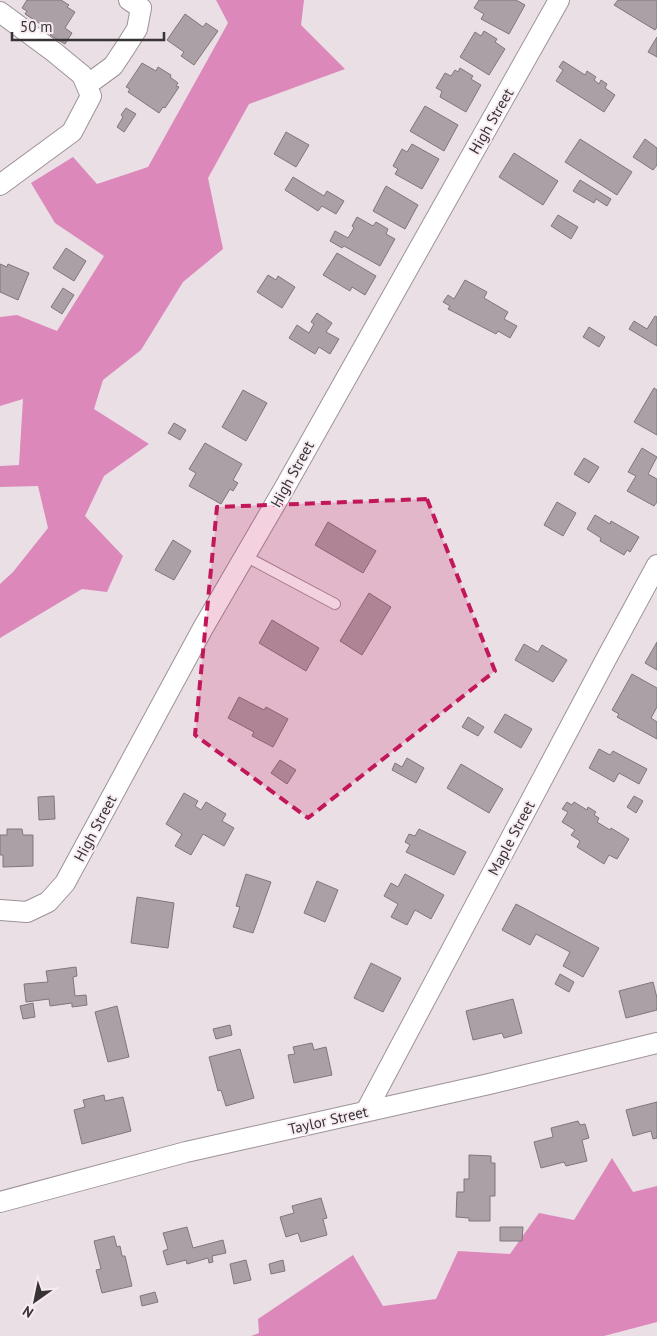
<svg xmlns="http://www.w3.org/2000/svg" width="657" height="1336" font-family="'PT Sans',sans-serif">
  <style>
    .forest { fill: #dc88bb }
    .building { fill: #aaa0a5; stroke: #80767b }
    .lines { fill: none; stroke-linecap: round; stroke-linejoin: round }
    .service-casing { stroke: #9c9297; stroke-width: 12 }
    .minor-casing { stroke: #9c9297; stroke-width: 22 }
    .service { stroke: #fff; stroke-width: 10 }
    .minor { stroke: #fff; stroke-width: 20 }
    .marked { fill: #c2185b; fill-opacity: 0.2; stroke: #c2185b; stroke-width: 4; stroke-dasharray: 10 6; stroke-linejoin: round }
    .labels { text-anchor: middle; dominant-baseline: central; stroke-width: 4; stroke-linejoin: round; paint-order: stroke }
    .street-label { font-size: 15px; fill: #373335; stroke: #f7ecf2 }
  </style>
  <rect width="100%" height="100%" fill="#eadfe5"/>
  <path class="forest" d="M216 0H304L301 25 345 69 249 104 208 178 223 249 183 282 141 350 103 380 94 409 149 444 104 476 85 516 123 556 107 592 82 589 0 638V584L13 572 48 528 38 486 0 487V466L19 465 23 399 0 406V317L17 315 57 331 104 256 55 223 31 183 73 157 97 184 148 167 228 23Z
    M612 1158 633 1192 657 1186V1322L604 1336H251L259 1333 258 1319 353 1255 383 1306 436 1299 458 1251 510 1254 539 1213 574 1220Z"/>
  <path class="building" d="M27 0H61L69 5 67 7 75 12 65 28 72 33 65 44 50 35 53 32 25 14 27 11 22 8Z
    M479 0H516L525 5 509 34 481 19 484 14 474 8Z
    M618 0H657V27L655 30 614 5Z
    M185 14 203 27 206 23 218 31 194 65 181 56 184 52 167 40Z
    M484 31 497 39 495 42 505 49 489 75 460 57 475 32 481 36Z
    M657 37V57L648 52Z
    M563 61 585 75 587 71 596 77 594 80 599 84 601 80 607 84 605 88 615 95 604 112 556 81 563 70 559 67Z
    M142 63 156 71 158 67 171 75 170 77 178 83 176 86 179 87 165 108 163 107 159 113 128 92 130 89 126 87Z
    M460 68 473 76 471 79 481 85 466 112 440 97 442 91 436 88 445 73 451 76 455 70 458 72Z
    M425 106 458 125 444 151 410 131Z
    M126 108 136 114 124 132 117 127 123 117 121 115Z
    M286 132 309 145 296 167 274 154Z
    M580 139 632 172 617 195 565 162Z
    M645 139 657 148V165L653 170 633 157Z
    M412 144 439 159 422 189 395 174 398 169 393 166 402 149 407 152Z
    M514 153 558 181 543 205 499 177Z
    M293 177 324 196 327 191 344 201 336 214 322 206 318 211 285 190Z
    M580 180 611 199 607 206 596 199 594 203 573 191Z
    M386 186 418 205 405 229 373 211Z
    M558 215 578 227 571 239 551 226Z
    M357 217 373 226 376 222 388 229 386 234 395 239 380 266 344 246 342 248 330 241 335 231 348 238 354 228 352 226Z
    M66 248 86 261 74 281 53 268Z
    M337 253 376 276 365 295 352 287 350 291 323 275Z
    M0 264 7 267 8 264 29 273 18 300 0 292Z
    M268 275 276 280 278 276 295 287 282 308 257 292Z
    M465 280 487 292 484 298 508 312 504 319 517 326 510 338 498 331 496 334 448 309 450 306 443 302 448 295 454 299Z
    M63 288 74 295 62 314 51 307Z
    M317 313 332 323 326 332 339 339 330 354 319 347 315 354 289 338 297 325 309 333 314 324 311 322Z
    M655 316 657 317V346L629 329 634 321 647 329Z
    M589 327 605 337 599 347 583 337Z
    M654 388 657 390V435L634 422Z
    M243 390 267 403 246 441 222 427Z
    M174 423 186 430 180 440 168 433Z
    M205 443 242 464 233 480 238 483 233 491 230 489 221 504 189 486 196 473 189 469Z
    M642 448 657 457 648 474 657 479V502L654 506 627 491 636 476 628 472Z
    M584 458 599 467 589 483 574 474Z
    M557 502 576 513 563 536 544 525Z
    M595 515 610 524 611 521 639 537 630 552 627 550 624 555 600 541 601 538 587 529Z
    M328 522 376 551 363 573 315 545Z
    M173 540 191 551 174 580 155 570Z
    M369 593 391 607 362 655 340 641Z
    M272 620 319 648 306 671 259 643Z
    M657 642V670L645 663Z
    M524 644 538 652 542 645 567 660 553 682 515 660Z
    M632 674 657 688V707L651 718 657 722V739L617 717 619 714 612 710Z
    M239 697 264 710 266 707 288 719 273 747 252 736 254 732 228 718Z
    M505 714 532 729 521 748 494 732Z
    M468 717 484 727 478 736 462 727Z
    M599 749 610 755 613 751 647 769 639 784 619 773 614 782 589 768Z
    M407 758 424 768 416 783 392 770 395 763 402 767Z
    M280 760 296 770 287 784 271 773Z
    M461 764 503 789 489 813 447 788Z
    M184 793 198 801 195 806 201 810 206 802 226 814 222 821 234 828 224 846 203 834 191 855 175 846 182 834 166 824Z
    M54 796 55 819 39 820 38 797Z
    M634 796 643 801 636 813 627 807Z
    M567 802 572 805 574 802 587 810 588 807 596 812 594 815 599 818 597 822 610 830 611 828 629 839 617 859 609 855 604 864 577 847 580 841 571 835 575 830 562 822 568 812 562 809Z
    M7 829H22L23 835H33V866L3 867V855H0V835H7Z
    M419 829 466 852 454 875 406 852 410 845 405 842 409 834 415 836Z
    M246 874 271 882 253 933 233 927 240 907 236 906Z
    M405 874 444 895 431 919 415 910 407 925 391 917 398 904 384 896 391 883 398 887Z
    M317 881 338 890 325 922 304 913Z
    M137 897 174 903 168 948 131 943Z
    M516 904 599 948 583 977 563 966 570 952 536 934 530 945 502 930Z
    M371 963 401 978 383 1012 354 998Z
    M76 967 77 976 73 977 75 996 86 995 87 1005 72 1007V1003L50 1006 49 999 26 1002 24 984 48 982 46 971Z
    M560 974 574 982 569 992 555 984Z
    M653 982 657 998V1010L626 1018 619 991Z
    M513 999 522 1033 504 1038 502 1033 473 1040 466 1011Z
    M33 1003 35 1017 23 1019 20 1006Z
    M117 1006 129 1057 108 1062 95 1012Z
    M230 1025 232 1035 216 1039 213 1029Z
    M312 1043 314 1050 326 1047 332 1075 294 1083 288 1055 295 1054 293 1047Z
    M240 1049 254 1098 226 1106 221 1090 218 1091 209 1057Z
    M104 1095 105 1101 123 1097 131 1131 82 1144 74 1110 85 1107 83 1100Z
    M657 1102V1138L653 1139 651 1131 633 1136 626 1110Z
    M578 1121 580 1125 585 1124 589 1138 582 1140 587 1161 566 1166 564 1162 541 1168 534 1142 553 1137 551 1128Z
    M469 1155 491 1156V1163H495V1196H490V1221H469V1218L456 1217 457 1192H464V1179H469Z
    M321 1198 327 1218 323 1219 327 1235 301 1242 298 1233 286 1237 280 1217 294 1213 292 1206Z
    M187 1227 193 1248 223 1240 226 1253 212 1256 213 1262 209 1263 208 1258 187 1264 186 1260 167 1265 163 1251 168 1249 163 1233Z
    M500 1227H523L522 1241H500Z
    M114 1236 117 1247 120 1246 122 1256H125L132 1286 102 1293 96 1270 101 1269 94 1241Z
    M246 1260 251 1280 234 1284 230 1264Z
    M283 1260 285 1271 271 1274 269 1264Z
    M155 1292 158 1302 142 1306 140 1296Z"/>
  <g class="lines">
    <g class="service-casing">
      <path id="service" d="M245 556 335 604"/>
    </g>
    <g class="minor-casing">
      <path id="minor" d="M0 12 54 52 82 75 91 96 72 132 0 185
        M87 85 113 66 125 48 137 29 141 8 129 0
        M0 910 27 912 48 902 65 883 203 628 285 487 559 0
        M366 1111 605 661 657 565
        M0 1202 186 1152 489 1084 657 1043"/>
    </g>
    <use href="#service" class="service"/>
    <use href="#minor" class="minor"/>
  </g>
  <path class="marked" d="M427 499 495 671 308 818 195 735 217 507Z"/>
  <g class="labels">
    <g class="street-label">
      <text transform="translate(491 121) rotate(-60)">High Street</text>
      <text transform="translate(292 474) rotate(-61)">High Street</text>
      <text transform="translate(95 828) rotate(-62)">High Street</text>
      <text transform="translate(511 838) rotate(-62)">Maple Street</text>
      <text transform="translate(328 1120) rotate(-13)">Taylor Street</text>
    </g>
  </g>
  <g transform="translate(35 1301) rotate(213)" stroke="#f7ecf2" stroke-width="4" paint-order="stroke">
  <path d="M0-4L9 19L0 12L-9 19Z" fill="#373335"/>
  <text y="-8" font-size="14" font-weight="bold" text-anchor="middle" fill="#373335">N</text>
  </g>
  <path d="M12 32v8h152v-8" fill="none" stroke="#373335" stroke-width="2.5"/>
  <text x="20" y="32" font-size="15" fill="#373335" stroke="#f7ecf2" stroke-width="4" paint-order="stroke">50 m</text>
</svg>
